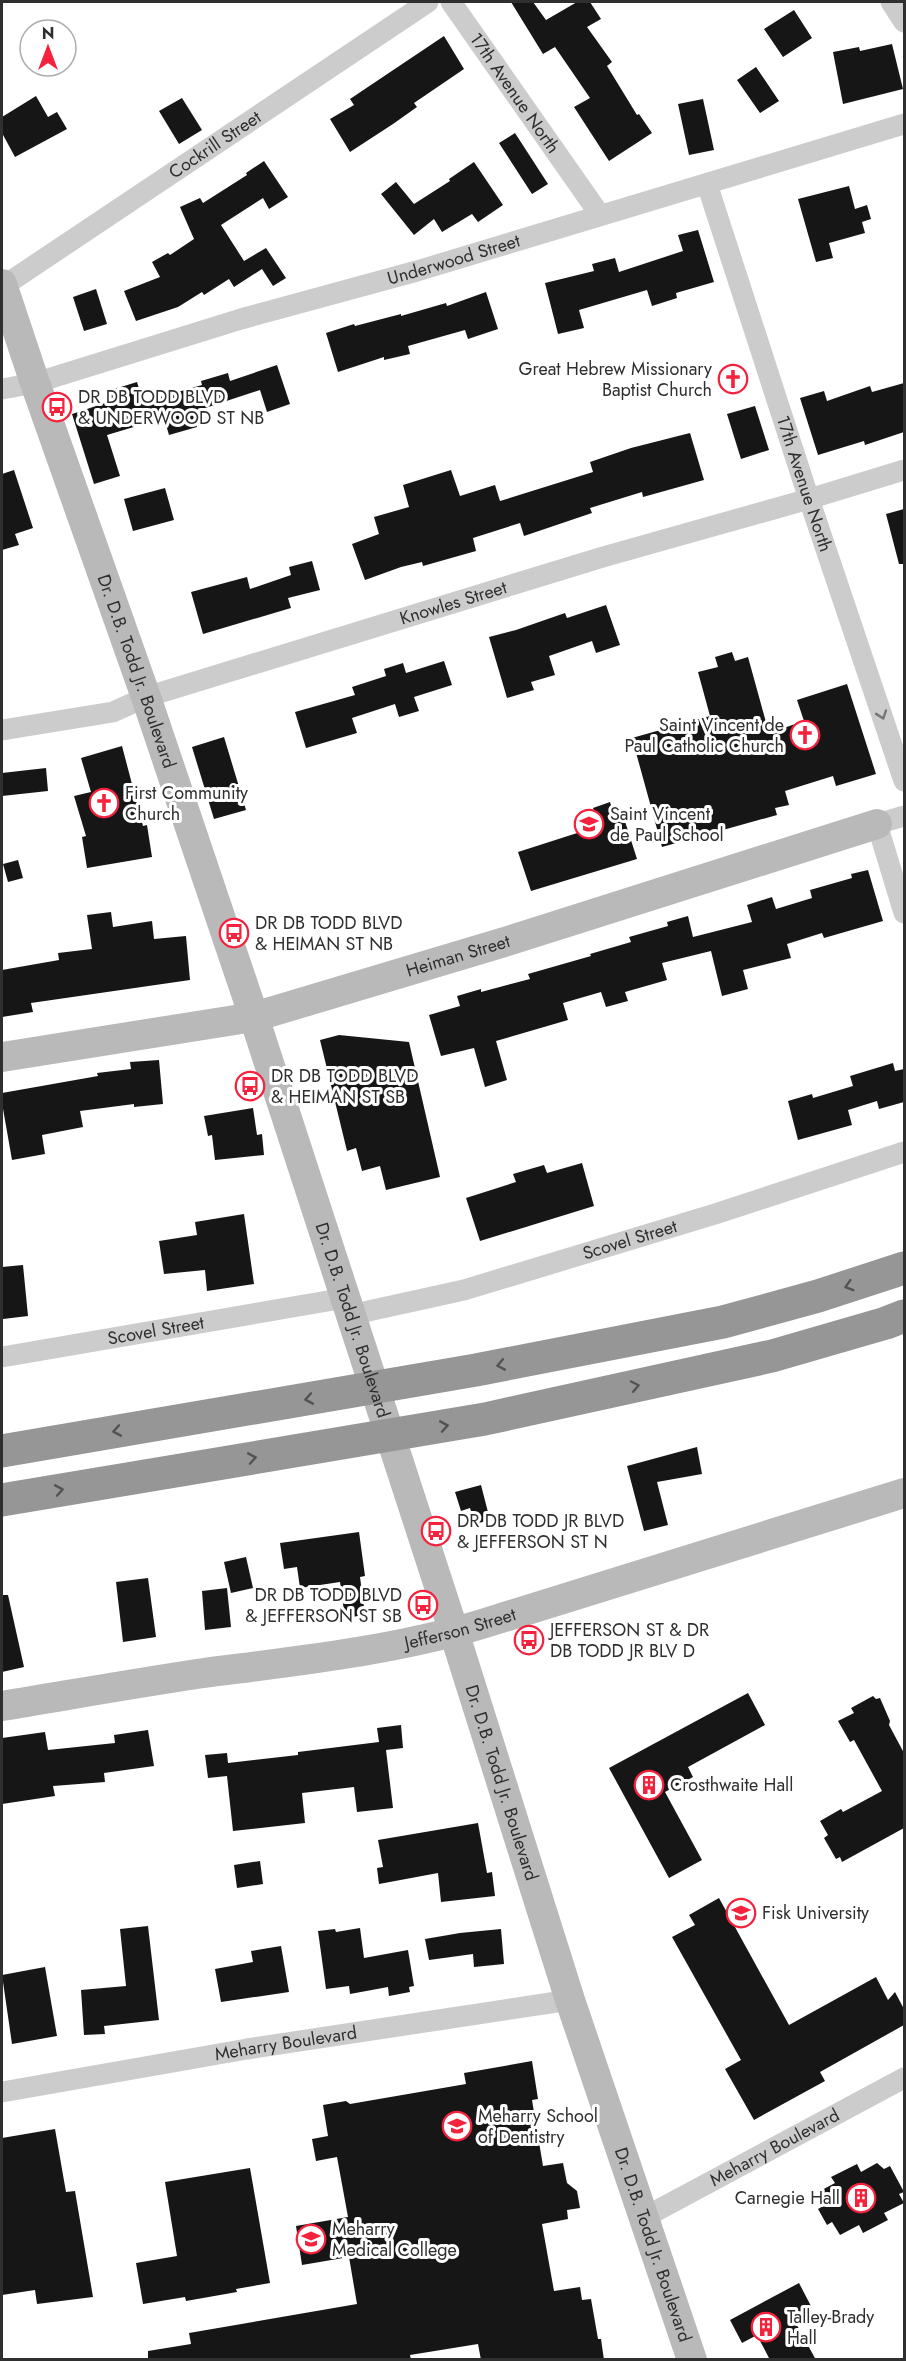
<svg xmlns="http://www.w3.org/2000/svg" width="906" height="2361" font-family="Jost,sans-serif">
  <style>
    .building { fill: #161616 }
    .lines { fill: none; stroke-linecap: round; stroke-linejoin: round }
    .street { stroke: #ccc; stroke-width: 21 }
    .secondary { stroke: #b9b9b9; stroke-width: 30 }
    .highway { stroke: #969696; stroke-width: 33 }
    .oneway { stroke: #767676 }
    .oneway2 { stroke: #535353 }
    .labels { text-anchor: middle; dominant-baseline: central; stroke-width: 6; stroke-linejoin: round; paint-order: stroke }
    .street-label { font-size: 18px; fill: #2f2f2f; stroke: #fff }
    .poi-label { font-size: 18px; fill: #2f2f2f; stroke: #fff; text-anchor: start }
  </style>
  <rect width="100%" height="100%" fill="#fff"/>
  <path class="building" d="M511 2H533L546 20 577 2H590L601 19 587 27 612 62 607 66 637 115 639 114 652 133 609 161 574 107 590 98 555 47 543 54Z
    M794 10 812 38 783 57 764 29Z
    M444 36 464 69 414 103 417 107 393 124 350 152 330 119 354 105 350 99Z
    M892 44 903 89 843 104 833 52 859 47 860 51Z
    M756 67 779 101 760 113 737 80Z
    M36 96 48 117 57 112 67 129 15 157 2 133V117Z
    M182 98 202 130 179 144 159 111Z
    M703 99 714 150 689 155 678 104Z
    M515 133 548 184 532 194 499 143Z
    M264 161 288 197 269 209 263 198 221 225 244 261 266 248 286 278 273 286 262 269 234 287 229 279 204 295 202 292 178 307 136 321 124 291 160 277 152 262 168 253 170 255 194 239 180 207 200 198 203 203 247 175 246 173Z
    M474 162 503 205 478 222 472 214 442 232 434 219 414 235 381 194 396 182 414 204 450 181 449 179Z
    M849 186 855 209 867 205 871 219 862 222 865 233 829 243 833 258 816 262 798 199Z
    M698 230 714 282 676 293 677 298 652 306 647 290 579 310 584 328 558 334 545 283 594 271 592 264 615 258 619 272 683 251 678 235Z
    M96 289 107 324 84 331 73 297Z
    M486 292 498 329 468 339 465 330 408 346 410 354 384 360V357L338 372 326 333 354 324 355 326 401 314V316L446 303 447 306Z
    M277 365 290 404 267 412 260 390 193 412 197 427 169 435 164 418 107 435 120 476 94 484 72 414 111 401 108 391 137 382 143 402 202 385 201 381 228 373 230 381Z
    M904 383V432L865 445 864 441 818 455 800 398 824 391 827 401 870 386 872 392Z
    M755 406 769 450 741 459 727 414Z
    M690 433 704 480 643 497 642 492 590 508 592 513 524 536 520 523 473 538 476 551 423 566 422 562 401 567 365 580 352 544 379 534 374 517 409 507 403 485 451 470 460 496 495 485 500 501 593 472 590 462 631 448Z
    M14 470 33 528 15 534 19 545 2 550V474Z
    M165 488 174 520 133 531 124 499Z
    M904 509V564H899L886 514Z
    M312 561 320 590 288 598 291 608 203 634 191 592 247 577 250 589 291 575 289 567Z
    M606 605 620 645 596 653 592 641 549 656 555 675 531 682 534 690 507 698 489 637 516 630 565 613 567 618Z
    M732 652 735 661 748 657 769 733 804 721 797 700 847 684 876 774 836 786 833 776 785 791 789 805 775 808 777 815 662 847 632 738 710 716 698 672 718 667 715 657Z
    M444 661 452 685 414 697 419 711 399 717 395 704 352 718 357 733 306 748 295 712 355 695 352 687 386 676 384 669 403 663 406 673Z
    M224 737 246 810 214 819 192 747Z
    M122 746 143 826 147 825 152 857 87 868 82 837 86 836 74 796 91 792 81 758Z
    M46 768 48 791 2 796V773Z
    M610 802 614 815 622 812 637 859 531 891 518 852 599 826 593 808Z
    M18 860 23 878 8 882 3 864Z
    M868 870 883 921 824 938 822 933 787 944 791 958 743 970 748 989 722 996 711 951 662 963 667 980 625 992 628 1001 606 1007 601 992 563 1003 568 1020 496 1041 507 1080 485 1087 474 1048 441 1056 429 1015 460 1006 457 996 481 989V992L530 979 528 974 591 956 590 954 631 942 629 937 668 926 667 922 688 916 693 937 752 922 747 905 772 897 776 909 812 898 810 890 852 878 851 874Z
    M111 912 113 927 152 921 154 939 186 936 190 980 31 1003 33 1012 2 1017V970L59 960 58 953 92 949 87 915Z
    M339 1035 409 1042 440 1177 386 1190 380 1166 362 1171 356 1148 347 1151 320 1040Z
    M159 1060 163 1104 134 1107V1104L80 1111 83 1127 42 1135 45 1154 12 1160 2 1103V1093L98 1076 97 1073 131 1069 130 1062Z
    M893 1063 895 1071 904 1069V1102L879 1109 877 1101 848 1110 852 1125 798 1140 788 1101 812 1094 813 1098 853 1086 850 1076Z
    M253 1108 257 1135 262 1134 264 1155 215 1160 212 1135 208 1136 204 1116Z
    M582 1163 594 1206 480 1241 466 1198 516 1182 513 1174 544 1165 547 1173Z
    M244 1214 254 1284 207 1291 205 1270 164 1274 159 1241 197 1235 195 1222Z
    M23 1265 28 1316 3 1319 2 1267Z
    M697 1447 702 1474 657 1482 668 1525 644 1531 627 1466Z
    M481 1485 490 1520 475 1524 470 1508 461 1511 455 1492Z
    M359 1532 365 1576 360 1577 365 1615 345 1618 340 1582 300 1588 297 1567 284 1569 280 1543Z
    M246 1557 253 1588 231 1593 224 1562Z
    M148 1578 156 1637 123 1642 116 1582Z
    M227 1588 231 1627 205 1630 202 1591Z
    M2 1595H8L24 1667 2 1672Z
    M748 1693 765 1725 688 1767 693 1777 665 1792 702 1860 669 1878 609 1768Z
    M873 1696 876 1699 880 1698 890 1721 889 1725 904 1753V1828L842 1862 840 1857 836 1859 824 1838 828 1835 820 1821 841 1809 843 1812 882 1791 854 1740 850 1742 838 1721 854 1713 851 1708Z
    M401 1725 403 1748 386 1750 393 1808 357 1812 354 1787 302 1793 305 1823 233 1831 227 1776 208 1778 205 1755 227 1753 228 1763 298 1755V1752L379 1742 377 1728Z
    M148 1730 154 1766 104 1773 105 1782 53 1786 55 1796 2 1804V1738L45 1732 48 1750 115 1743 114 1735Z
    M478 1823 487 1873 492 1872 495 1896 441 1902 438 1873 379 1884 377 1868 383 1867 378 1840Z
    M260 1861 263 1884 237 1888 234 1865Z
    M719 1898 789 2025 876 1977 888 2000 895 1992 904 2009V2025L820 2072 825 2081 754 2120 725 2069 741 2060 672 1937 695 1925 689 1915Z
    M148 1926 159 2020 104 2026 105 2034 84 2035 81 1990 126 1986 120 1929Z
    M360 1928 364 1958 408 1950 414 1986 409 1987 410 1992 389 1996 388 1987 350 1994 349 1986 326 1989 318 1931 335 1929 336 1932Z
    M501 1929 504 1964 474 1967 473 1954 429 1960 425 1939 460 1933Z
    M281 1946 289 1992 221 2002 215 1969 253 1962 251 1951Z
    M45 1967 57 2036 12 2044 2 1975Z
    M532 2061 538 2099 532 2100 543 2166 563 2163 567 2183 577 2191 580 2208 567 2210 568 2219 542 2224 554 2291 580 2287 582 2300 591 2299 598 2339H601L604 2360H481L478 2344 410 2355 411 2360H148V2351L191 2344 189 2333 357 2304 349 2257 302 2265 296 2226 348 2217 337 2157 316 2161 312 2139 328 2136 323 2105 346 2101 350 2104 466 2084 464 2073Z
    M55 2129 66 2192 75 2191 93 2297 37 2304 35 2290 2 2295V2138Z
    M877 2163 884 2169 890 2166 904 2192 899 2194 904 2203 884 2213 888 2220 863 2233 859 2225 840 2235 832 2222 827 2225 818 2209 825 2205 818 2192 835 2183 831 2177 857 2164 861 2172Z
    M250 2168 270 2283 236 2289 237 2292 186 2301 185 2297 143 2304 136 2263 177 2256 165 2182Z
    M799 2283 812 2308 793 2318 816 2360H770L757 2335 742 2343 730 2320Z"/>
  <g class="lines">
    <g class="street">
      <path id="s1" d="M451 2 600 215"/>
      <path d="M891 2 904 22"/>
      <path id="s2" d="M707 184 809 499 904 781"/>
      <path id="s3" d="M2 287 428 2"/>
      <path id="s4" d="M2 389 35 383 241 319 417 271 904 124"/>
      <path id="s5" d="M2 730 113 712 146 697 603 557 809 499 904 470"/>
      <path d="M904 816 877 824 904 913"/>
      <path id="s6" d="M350 1315 464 1290 715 1214 904 1152"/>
      <path id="s7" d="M2 1357 345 1298"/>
      <path id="s8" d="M2 2092 247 2049 570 2000"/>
      <path id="s9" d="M645 2217 904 2078"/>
    </g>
    <g class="secondary">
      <path id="s10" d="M2 284 35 383 146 697 254 1017 454 1632 570 2000 692 2360"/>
      <path id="s11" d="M2 1057 254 1017 511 940 877 824"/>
      <path id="s12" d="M2 1706C69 1695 136 1683 204 1673 297 1661 392 1651 482 1624L904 1493"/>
    </g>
    <path class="highway" d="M2 1451 476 1370 723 1322 818 1296 904 1268
      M2 1500 485 1419 772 1356 886 1323 904 1316"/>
  </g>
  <defs><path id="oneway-chevron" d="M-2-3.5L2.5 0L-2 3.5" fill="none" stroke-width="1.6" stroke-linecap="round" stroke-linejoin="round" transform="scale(1.5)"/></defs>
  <use class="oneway" href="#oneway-chevron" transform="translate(882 715) rotate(71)"/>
  <g class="oneway2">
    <use href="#oneway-chevron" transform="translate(849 1286) rotate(163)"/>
    <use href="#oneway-chevron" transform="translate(501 1365) rotate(169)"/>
    <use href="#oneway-chevron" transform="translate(635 1386) rotate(-12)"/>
    <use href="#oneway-chevron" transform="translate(309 1399) rotate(170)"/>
    <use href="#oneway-chevron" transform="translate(444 1426) rotate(-10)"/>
    <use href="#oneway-chevron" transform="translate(117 1431) rotate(170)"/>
    <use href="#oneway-chevron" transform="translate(252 1458) rotate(-10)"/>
    <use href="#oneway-chevron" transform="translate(59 1490) rotate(-10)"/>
  </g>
  <defs>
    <g id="church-ring" transform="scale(1.5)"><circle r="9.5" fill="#fff" stroke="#f5223e" stroke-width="1.5"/><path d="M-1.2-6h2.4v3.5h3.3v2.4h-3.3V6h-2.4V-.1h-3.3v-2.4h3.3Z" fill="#f5223e"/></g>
    <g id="bus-ring" transform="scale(1.5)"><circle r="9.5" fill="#fff" stroke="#f5223e" stroke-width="1.5"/><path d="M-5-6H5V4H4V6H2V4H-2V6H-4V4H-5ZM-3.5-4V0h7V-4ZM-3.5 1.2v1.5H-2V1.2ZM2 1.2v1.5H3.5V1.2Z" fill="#f5223e"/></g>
    <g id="school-ring" transform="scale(1.5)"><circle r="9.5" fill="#fff" stroke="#f5223e" stroke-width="1.5"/><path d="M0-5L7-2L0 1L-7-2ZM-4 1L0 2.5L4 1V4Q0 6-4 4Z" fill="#f5223e"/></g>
    <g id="building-ring" transform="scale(1.5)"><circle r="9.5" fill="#fff" stroke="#f5223e" stroke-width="1.5"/><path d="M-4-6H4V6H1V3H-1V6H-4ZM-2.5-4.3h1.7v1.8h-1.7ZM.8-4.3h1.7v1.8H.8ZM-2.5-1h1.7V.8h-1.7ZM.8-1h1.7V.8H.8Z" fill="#f5223e"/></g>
    <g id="university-ring" transform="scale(1.5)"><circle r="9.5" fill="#fff" stroke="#f5223e" stroke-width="1.5"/><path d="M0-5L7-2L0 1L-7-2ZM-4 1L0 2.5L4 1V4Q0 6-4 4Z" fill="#f5223e"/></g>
  </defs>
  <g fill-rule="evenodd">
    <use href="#church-ring" x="733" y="379"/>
    <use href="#bus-ring" x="57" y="407"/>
    <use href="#church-ring" x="805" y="735"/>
    <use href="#church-ring" x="104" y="803"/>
    <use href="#school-ring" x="589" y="824"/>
    <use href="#bus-ring" x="234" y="933"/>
    <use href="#bus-ring" x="250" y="1086"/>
    <use href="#bus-ring" x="436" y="1531"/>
    <use href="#bus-ring" x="423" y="1605"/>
    <use href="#bus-ring" x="529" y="1640"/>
    <use href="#building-ring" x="649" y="1785"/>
    <use href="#university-ring" x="741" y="1913"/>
    <use href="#university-ring" x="457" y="2126"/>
    <use href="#building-ring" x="861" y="2198"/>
    <use href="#university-ring" x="311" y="2239"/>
    <use href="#building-ring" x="766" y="2327"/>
  </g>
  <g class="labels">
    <g class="street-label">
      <text stroke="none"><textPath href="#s1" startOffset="111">17th Avenue North</textPath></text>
      <text stroke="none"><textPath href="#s3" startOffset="256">Cockrill Street</textPath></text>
      <text stroke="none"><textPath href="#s4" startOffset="470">Underwood Street</textPath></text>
      <text stroke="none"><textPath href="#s2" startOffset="315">17th Avenue North</textPath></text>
      <text stroke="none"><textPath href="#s5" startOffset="470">Knowles Street</textPath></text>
      <text stroke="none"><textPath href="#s10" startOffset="410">Dr. D.B. Todd Jr. Boulevard</textPath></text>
      <text stroke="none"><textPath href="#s11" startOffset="468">Heiman Street</textPath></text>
      <text stroke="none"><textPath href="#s6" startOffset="290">Scovel Street</textPath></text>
      <text stroke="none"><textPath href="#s10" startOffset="1094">Dr. D.B. Todd Jr. Boulevard</textPath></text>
      <text stroke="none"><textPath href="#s7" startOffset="156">Scovel Street</textPath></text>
      <text stroke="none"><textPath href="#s12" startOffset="465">Jefferson Street</textPath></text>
      <text stroke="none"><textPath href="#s10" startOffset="1580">Dr. D.B. Todd Jr. Boulevard</textPath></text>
      <text stroke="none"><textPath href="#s8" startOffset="288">Meharry Boulevard</textPath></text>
      <text stroke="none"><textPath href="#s9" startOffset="147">Meharry Boulevard</textPath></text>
      <text stroke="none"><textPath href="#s10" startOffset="2066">Dr. D.B. Todd Jr. Boulevard</textPath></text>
    </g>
    <g class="poi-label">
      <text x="712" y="369" text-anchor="end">Great Hebrew Missionary<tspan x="712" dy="21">Baptist Church</tspan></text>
      <text x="78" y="397">DR DB TODD BLVD<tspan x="78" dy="21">&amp; UNDERWOOD ST NB</tspan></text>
      <text x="784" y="725" text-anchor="end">Saint Vincent de<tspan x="784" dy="21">Paul Catholic Church</tspan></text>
      <text x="125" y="793">First Community<tspan x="125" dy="21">Church</tspan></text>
      <text x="610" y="814">Saint Vincent<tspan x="610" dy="21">de Paul School</tspan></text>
      <text x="255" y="923">DR DB TODD BLVD<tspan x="255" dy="21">&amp; HEIMAN ST NB</tspan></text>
      <text x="271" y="1076">DR DB TODD BLVD<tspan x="271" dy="21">&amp; HEIMAN ST SB</tspan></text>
      <text x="457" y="1521">DR DB TODD JR BLVD<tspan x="457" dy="21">&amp; JEFFERSON ST N</tspan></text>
      <text x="402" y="1595" text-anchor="end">DR DB TODD BLVD<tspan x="402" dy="21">&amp; JEFFERSON ST SB</tspan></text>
      <text x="550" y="1630">JEFFERSON ST &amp; DR<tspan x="550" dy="21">DB TODD JR BLV D</tspan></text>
      <text x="670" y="1785">Crosthwaite Hall</text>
      <text x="762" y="1913">Fisk University</text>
      <text x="478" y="2116">Meharry School<tspan x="478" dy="21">of Dentistry</tspan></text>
      <text x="840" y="2198" text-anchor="end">Carnegie Hall</text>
      <text x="332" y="2229">Meharry<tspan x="332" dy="21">Medical College</tspan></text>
      <text x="787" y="2317">Talley-Brady<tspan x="787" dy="21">Hall</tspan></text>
    </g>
  </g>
  <rect width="906" height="2361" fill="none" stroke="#2f2f2f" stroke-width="6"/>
  <g transform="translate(48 48)"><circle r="28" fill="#ffffff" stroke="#acacac" stroke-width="1.5"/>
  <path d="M0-4.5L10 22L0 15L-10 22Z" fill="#f5223e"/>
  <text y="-9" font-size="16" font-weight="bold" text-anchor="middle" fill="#2f2f2f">N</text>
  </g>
</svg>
